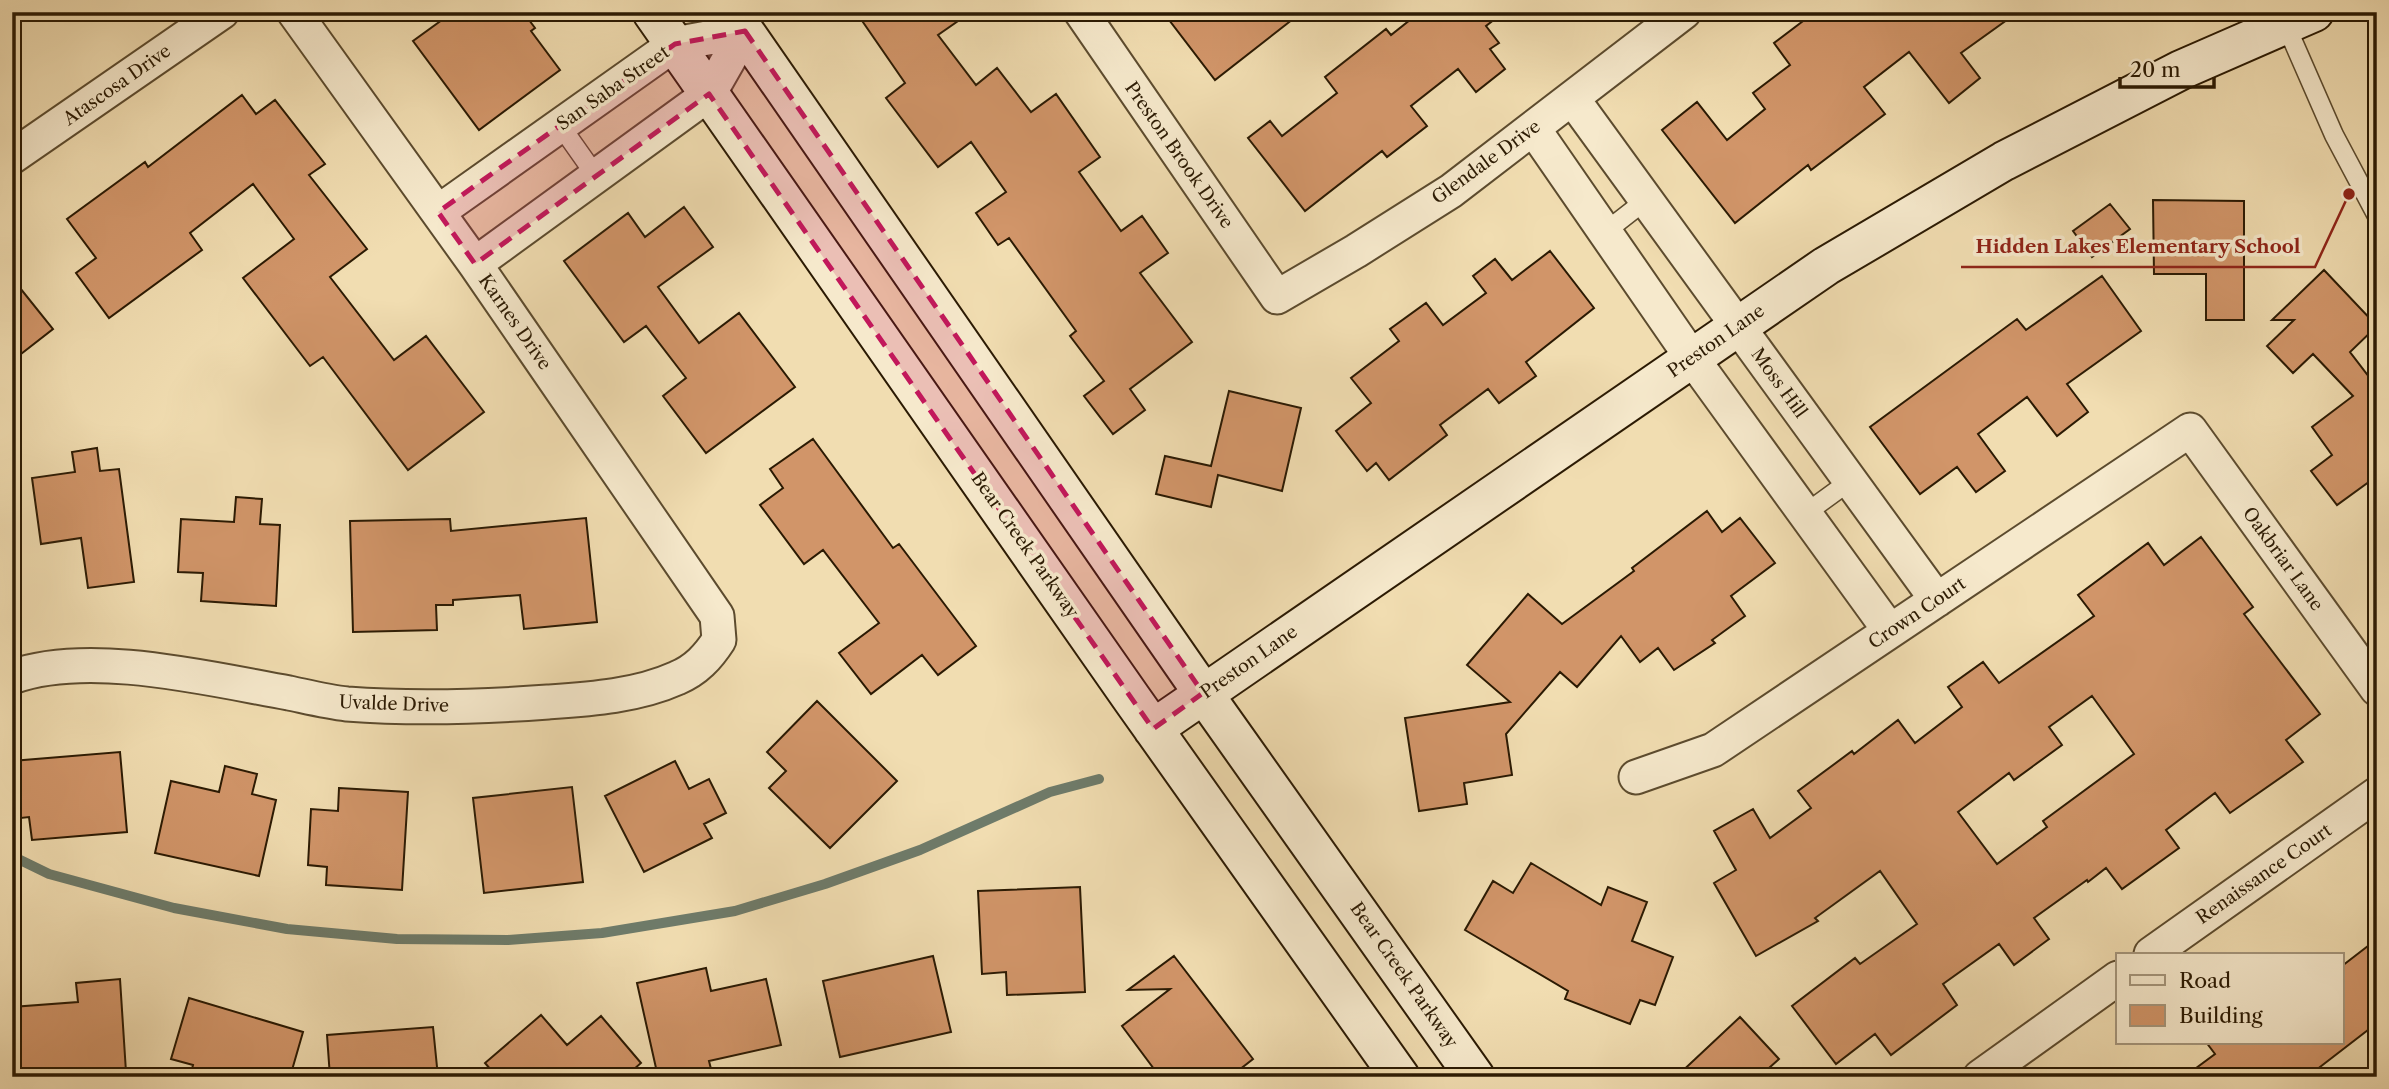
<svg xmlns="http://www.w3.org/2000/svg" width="2389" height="1089" font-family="'Libre Caslon Text',serif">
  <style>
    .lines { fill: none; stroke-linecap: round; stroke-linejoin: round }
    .stream { stroke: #6e7b6a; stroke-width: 10 }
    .building { fill: #d19569; stroke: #2b1a03; stroke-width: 2; fill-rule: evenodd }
    .lane-casing { stroke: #5c4b2e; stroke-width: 21 }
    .street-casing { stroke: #5c4b2e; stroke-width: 37 }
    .secondary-casing { stroke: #2b1a03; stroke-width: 42 }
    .lane { stroke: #f6e9cc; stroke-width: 18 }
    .street { stroke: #f6e9cc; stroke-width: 33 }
    .secondary { stroke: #f6e9cc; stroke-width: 38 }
    .marked { fill: #c2185b; fill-opacity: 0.2; stroke: #c2185b; stroke-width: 5; stroke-dasharray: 14 9; stroke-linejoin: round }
    .labels { text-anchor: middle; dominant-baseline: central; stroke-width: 7; stroke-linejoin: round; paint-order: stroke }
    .street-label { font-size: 18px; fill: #2b1a03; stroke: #f6e9cc }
    .leader { fill: none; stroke: #8f2418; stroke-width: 2.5 }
    .callout-dot { fill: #8f2418; stroke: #f6e9cc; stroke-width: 2.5 }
    .callout-label { font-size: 19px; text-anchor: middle; font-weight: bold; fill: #8f2418; stroke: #f6e9cc; stroke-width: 7; stroke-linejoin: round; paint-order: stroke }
  </style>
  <rect width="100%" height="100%" fill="#f1ddb1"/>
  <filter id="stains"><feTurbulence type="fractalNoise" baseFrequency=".00286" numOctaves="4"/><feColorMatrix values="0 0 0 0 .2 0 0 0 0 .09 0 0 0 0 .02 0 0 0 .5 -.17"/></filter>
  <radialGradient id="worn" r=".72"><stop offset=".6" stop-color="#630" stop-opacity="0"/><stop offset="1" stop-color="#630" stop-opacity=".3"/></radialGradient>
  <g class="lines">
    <path class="stream" d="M12 856 49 874 174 908 287 929 397 939 508 940 602 933 735 911 825 884 920 850 1050 792 1099 779"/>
  </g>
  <path class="building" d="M453 12H523L535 28 531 31 560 70 479 130 413 41Z
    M856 12H971L938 35 976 85 997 68 1031 112 1056 94 1100 157 1079 172 1121 231 1142 216 1168 253 1140 273 1192 342 1130 389 1145 410 1113 434 1084 396 1104 381 1070 336 1076 331 1009 238 998 245 976 213 1006 192 971 142 938 167 886 98 905 83Z
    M1163 12H1302L1215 80Z
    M1420 12H1504L1486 26 1499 43 1490 49 1505 69 1476 92 1458 69 1411 106 1427 126 1387 157 1382 151 1305 211 1248 138 1270 121 1282 136 1337 93 1325 77 1386 29 1391 35Z
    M1815 12H2018L1961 53 1980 78 1949 103 1909 52 1864 87 1885 114 1811 170 1808 165 1735 223 1662 130 1697 102 1727 140 1765 109 1753 93 1790 65 1774 43Z
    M242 95 256 114 275 100 325 164 309 175 367 249 330 277 394 360 426 336 484 412 408 470 323 357 310 366 243 278 294 239 253 184 190 233 202 250 109 318 76 273 96 258 67 219 145 162 148 167Z
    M2153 200 2244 201V320H2206V274H2154Z
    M2110 204 2130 229 2092 257 2073 231Z
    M684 207 713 247 658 287 699 343 739 313 795 387 706 453 663 396 686 378 646 326 624 342 564 261 628 213 645 237Z
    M1550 251 1594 308 1526 362 1536 376 1499 403 1488 389 1440 425 1447 435 1389 480 1376 463 1367 471 1336 431 1371 403 1351 378 1399 341 1390 329 1426 303 1443 325 1486 293 1473 276 1495 259 1512 280Z
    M2324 270 2377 326 2350 352 2373 382 2377 379V476L2337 505 2311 471 2332 455 2312 427 2353 396 2313 354 2293 373 2267 346 2294 320H2272Z
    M2102 276 2141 331 2067 384 2088 412 2057 436 2027 397 1978 434 2005 471 1976 492 1957 467 1920 494 1870 427 2017 319 2026 330Z
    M12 278 53 329 12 361Z
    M1229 391 1301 408 1282 491 1218 475 1211 507 1156 494 1165 456 1211 466Z
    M813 439 893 548 899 544 976 646 938 675 922 655 871 694 839 653 879 623 823 550 804 564 760 505 783 488 770 469Z
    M97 448 100 471 119 469 134 582 88 588 81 538 41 544 32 478 75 472 72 452Z
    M236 497 262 499 260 524 280 525 276 606 201 601 203 573 178 572 181 519 234 522Z
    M1707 511 1722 532 1740 518 1775 563 1731 596 1745 616 1712 640 1715 643 1674 670 1658 648 1640 662 1621 636 1577 687 1560 672 1506 734 1512 775 1464 783 1467 804 1419 811 1405 718 1510 702 1467 665 1528 594 1562 624 1634 571 1632 568Z
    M586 518 597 622 524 629 520 595 453 600V605H436L437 630 353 632 350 521 450 519 451 531Z
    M2201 537 2253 607 2244 614 2320 714 2286 740 2303 762 2230 813 2215 793 2166 830 2179 848 2122 889 2106 868 2088 882 2087 880 2034 918 2049 939 2014 965 1999 944 1943 984 1957 1005 1891 1055 1875 1034 1836 1064 1792 1006 1855 958 1860 964 1917 924 1880 871 1815 918 1818 921 1756 956 1714 883 1736 870 1714 831 1753 809 1770 838 1811 808 1798 791 1852 751 1854 754 1898 720 1915 743 1962 707 1948 687 1983 662 1999 683 2094 616 2078 595 2148 543 2164 565ZM2092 696 2134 754 2043 821 2047 827 1997 864 1958 812 2009 773 2014 780 2062 745 2049 727Z
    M817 701 897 781 830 848 769 788 786 771 767 752Z
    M120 752 127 832 32 840 29 817 12 819V761Z
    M675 761 689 789 709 779 726 813 704 824 712 838 644 872 605 796Z
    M225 766 257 774 252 794 276 800 259 876 155 853 171 781 219 792Z
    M572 787 583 882 484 893 473 798Z
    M339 788 408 792 402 890 326 885 327 867 308 865 311 809 338 811Z
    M1531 863 1601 905 1608 887 1647 902 1632 941 1673 957 1655 1005 1640 1000 1630 1024 1565 999 1568 991 1465 930 1493 881 1513 893Z
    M1080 887 1085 992 1007 995 1006 972 982 974 978 891Z
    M2377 939V1023L2307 1077H2184L2215 1054 2206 1042H2342V966Z
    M933 956 951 1032 840 1057 823 981Z
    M1174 956 1253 1059 1230 1077H1160L1122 1026 1170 989 1128 990Z
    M706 968 711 991 766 979 781 1045 709 1061 713 1077H658L637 983Z
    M120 979 126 1072 105 1073V1077H12V1007L78 1002 76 983Z
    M189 998 303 1032 290 1077H190L193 1065 171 1059Z
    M541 1015 567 1045 601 1016 641 1063 625 1077H497L485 1063Z
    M1740 1017 1779 1059 1759 1077H1676Z
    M433 1027 438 1077H330L327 1035Z"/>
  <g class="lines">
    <g class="lane-casing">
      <path id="lane" d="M2285 23 2334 135 2377 216
        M560 125 596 176
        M1605 232 1646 200
        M1806 513 1850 481"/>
    </g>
    <g class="street-casing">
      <path id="street" d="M1081 12 1277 297 1356 251 1451 191 1684 12
        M1572 98 1937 600
        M1533 128 1692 358 1890 631
        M12 157 222 12
        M438 212 675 44 745 31
        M475 264 709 94 745 31
        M12 677C89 649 210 679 289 693 308 697 328 702 347 704 413 709 481 707 548 702 591 699 637 696 677 678 696 670 708 657 719 640L717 616 475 264 294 12
        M1636 777 1713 750 2190 430 2377 689
        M2151 954 2377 794
        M1980 1077 2118 978"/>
    </g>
    <g class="secondary-casing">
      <path id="secondary" d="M652 12 1132 699 1400 1077
        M731 12 1203 693 1475 1077
        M1153 729 1826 266 2004 161 2181 70 2314 12"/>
    </g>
    <use href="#lane" class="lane"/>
    <use href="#street" class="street"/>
    <use href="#secondary" class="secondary"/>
  </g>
  <path class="marked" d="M745 31 1203 693 1153 729 709 94 475 264 438 212 675 44Z"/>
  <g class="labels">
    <g class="street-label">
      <text transform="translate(117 85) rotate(-35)">Atascosa Drive</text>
      <text transform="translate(613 88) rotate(-35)">San Saba Street</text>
      <text transform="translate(1179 155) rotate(55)">Preston Brook Drive</text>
      <text transform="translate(1486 162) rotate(-36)">Glendale Drive</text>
      <text transform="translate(515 322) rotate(55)">Karnes Drive</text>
      <text transform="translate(1716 341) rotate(-35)">Preston Lane</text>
      <text transform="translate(1779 383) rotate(54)">Moss Hill</text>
      <text transform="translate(1025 545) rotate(55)">Bear Creek Parkway</text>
      <text transform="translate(2283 559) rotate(54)">Oakbriar Lane</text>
      <text transform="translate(1917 613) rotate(-34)">Crown Court</text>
      <text transform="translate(1249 662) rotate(-35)">Preston Lane</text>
      <text transform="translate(394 704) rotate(2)">Uvalde Drive</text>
      <text transform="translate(2264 874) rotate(-35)">Renaissance Court</text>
      <text transform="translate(1404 975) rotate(55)">Bear Creek Parkway</text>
    </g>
  </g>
  <path class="leader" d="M2349 194L2315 267H1961"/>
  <circle class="callout-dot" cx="2349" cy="194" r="7"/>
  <g class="callout-label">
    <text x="2138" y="253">Hidden Lakes Elementary School</text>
  </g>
  <rect width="2389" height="1089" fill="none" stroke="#f1ddb1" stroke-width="42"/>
  <rect x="14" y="14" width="2361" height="1061" fill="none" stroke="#2b1a03" stroke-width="3.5"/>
  <rect x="21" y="21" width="2347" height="1047" fill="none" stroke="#2b1a03" stroke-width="2"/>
  <rect x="2116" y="953" width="228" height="91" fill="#f6e9cc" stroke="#a5967c" stroke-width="2"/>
  <rect x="2130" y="975" width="35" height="10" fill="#f6e9cc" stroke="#a5967c" stroke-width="2"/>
  <text x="2179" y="988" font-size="21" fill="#2b1a03">Road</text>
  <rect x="2130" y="1005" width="35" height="21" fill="#d19569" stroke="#a5967c" stroke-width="2"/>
  <text x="2179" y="1023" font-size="21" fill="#2b1a03">Building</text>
  <path d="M2120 77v10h94v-10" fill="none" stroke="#2b1a03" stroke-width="3.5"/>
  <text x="2130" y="77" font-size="21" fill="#2b1a03" stroke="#f6e9cc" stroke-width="5" paint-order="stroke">20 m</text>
  <rect width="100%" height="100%" filter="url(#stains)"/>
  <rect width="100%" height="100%" fill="url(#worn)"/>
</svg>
